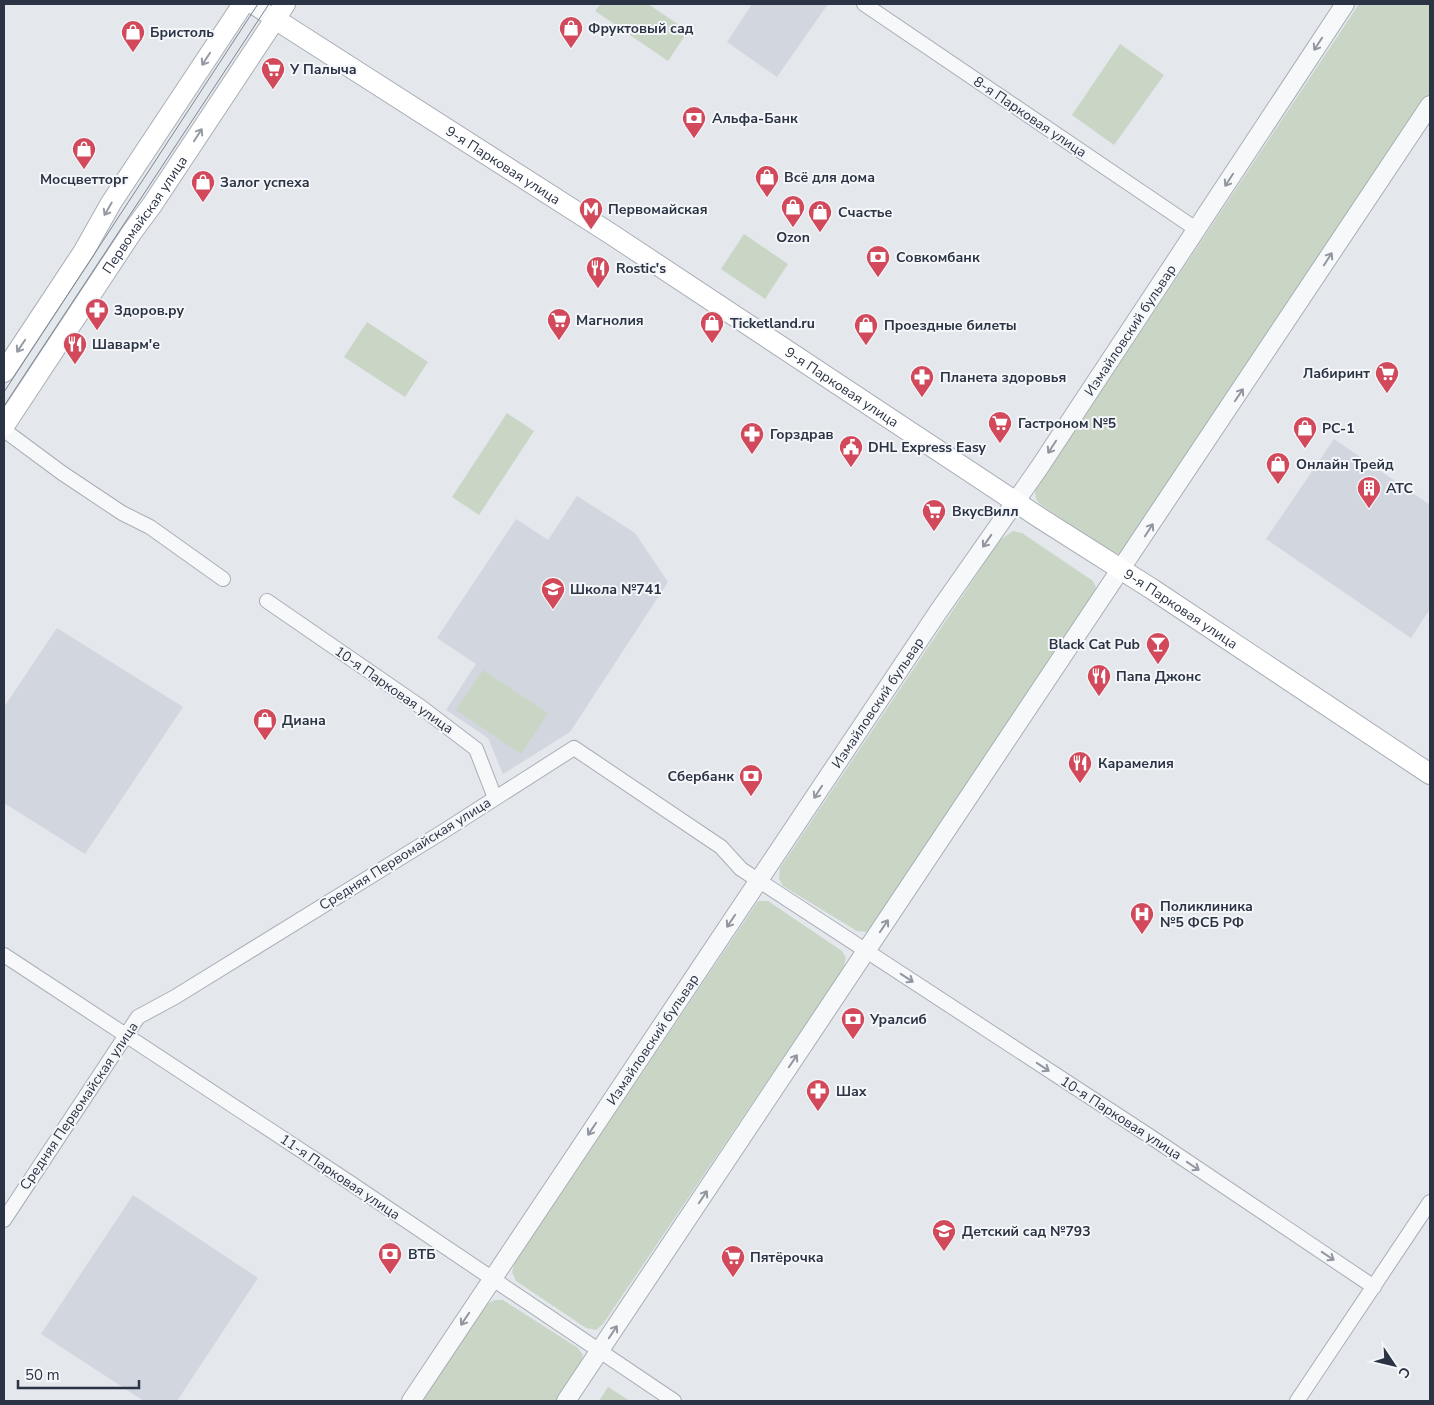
<svg xmlns="http://www.w3.org/2000/svg" width="1434" height="1405" font-family="'Nunito Sans',sans-serif">
  <style>
    .built { fill: #d2d6de }
    .green { fill: #c9d6c5 }
    .lines { fill: none; stroke-linecap: round; stroke-linejoin: round }
    .minor-casing { stroke: #a9aeb7; stroke-width: 16 }
    .tertiary-casing { stroke: #a9aeb7; stroke-width: 20 }
    .secondary-casing { stroke: #a9aeb7; stroke-width: 22 }
    .minor { stroke: #f7f8fa; stroke-width: 14 }
    .tertiary { stroke: #f7f8fa; stroke-width: 18 }
    .secondary { stroke: #fff; stroke-width: 20 }
    .tram { stroke: #7d8696; stroke-width: 1 }
    .oneway { stroke: #9196a0 }
    .oneway2 { stroke: #959aa2 }
    .labels { text-anchor: middle; dominant-baseline: central; stroke-width: 4; stroke-linejoin: round; paint-order: stroke }
    .poi-label { font-size: 14px; font-weight: bold; fill: #2b3445; stroke: #f4f6f9; text-anchor: start }
    .street-label { font-size: 14px; fill: #2b3445; stroke: #f4f6f9 }
  </style>
  <rect width="100%" height="100%" fill="#e4e7ec"/>
  <path class="built" d="M752 4H828L777 77 727 42Z
    M1334 439 1430 505V609L1411 638 1266 539Z
    M577 496 635 533 668 582 570 732 503 774 488 738 446 710 476 664 437 638 516 519 548 540Z
    M57 628 183 707 85 854 4 803V707Z
    M133 1195 258 1278 177 1401H144L41 1334Z"/>
  <path class="green" d="M601 4H648L688 31 668 61 595 11Z
    M1359 4H1430V94L1129 548 1120 554 1111 552 1040 504 1036 499 1035 491Z
    M1120 44 1164 75 1114 145 1072 115Z
    M744 234 788 264 765 299 721 269Z
    M367 322 428 362 405 397 344 357Z
    M507 413 534 431 479 515 452 497Z
    M1013 531 1022 533 1093 581 1096 587 1093 594 874 926 866 932 857 931 783 886 779 879 780 868 1000 540Z
    M483 670 548 713 521 754 456 710Z
    M758 901H768L842 951 846 958 843 969 603 1324 596 1330 586 1328 516 1281 512 1272 515 1262Z
    M495 1300H503L578 1348 583 1355 580 1365 556 1401H422L487 1304Z
    M608 1387 630 1401H599Z"/>
  <g class="lines">
    <g class="minor-casing">
      <path id="minor" d="M864 4 1196 229
        M4 430 62 473 122 513 150 527 223 579
        M267 601 421 707 476 749 495 798
        M4 955 343 1178 674 1401
        M4 1220 138 1017 175 997 444 831 574 748 721 847 741 869 1151 1137 1374 1287
        M1297 1401 1430 1202"/>
    </g>
    <g class="tertiary-casing">
      <g id="tertiary">
        <path d="M252 4 275 19"/>
        <path id="s1" d="M411 1401 938 612 1039 468 1345 4"/>
        <path d="M566 1401C855 970 1144 539 1430 105"/>
      </g>
    </g>
    <g class="secondary-casing">
      <g id="secondary">
        <path id="s2" d="M275 19 611 234 1040 518 1152 589 1430 774"/>
        <path d="M4 372 84 251 111 203 243 4"/>
        <path id="s3" d="M4 426 132 232 152 205 285 4"/>
      </g>
    </g>
    <use href="#minor" class="minor"/>
    <use href="#tertiary" class="tertiary"/>
    <use href="#secondary" class="secondary"/>
    <path class="tram" d="M4 392 258 4
      M4 406 269 4"/>
  </g>
  <defs><path id="oneway-shaft" d="M-6 0H5M1.5-3L5.5 0L1.5 3" fill="none" stroke-width="1.6" stroke-linecap="round" stroke-linejoin="round" transform="scale(1.25)"/></defs>
  <g class="oneway">
    <use href="#oneway-shaft" transform="translate(1318 44) rotate(123)"/>
    <use href="#oneway-shaft" transform="translate(1229 180) rotate(123)"/>
    <use href="#oneway-shaft" transform="translate(1328 259) rotate(-57)"/>
    <use href="#oneway-shaft" transform="translate(1239 395) rotate(-56)"/>
    <use href="#oneway-shaft" transform="translate(1052 447) rotate(123)"/>
    <use href="#oneway-shaft" transform="translate(1149 530) rotate(-57)"/>
    <use href="#oneway-shaft" transform="translate(987 541) rotate(125)"/>
    <use href="#oneway-shaft" transform="translate(818 792) rotate(123)"/>
    <use href="#oneway-shaft" transform="translate(731 921) rotate(124)"/>
    <use href="#oneway-shaft" transform="translate(884 926) rotate(-56)"/>
    <use href="#oneway-shaft" transform="translate(907 978) rotate(33)"/>
    <use href="#oneway-shaft" transform="translate(793 1061) rotate(-56)"/>
    <use href="#oneway-shaft" transform="translate(1043 1067) rotate(33)"/>
    <use href="#oneway-shaft" transform="translate(592 1129) rotate(124)"/>
    <use href="#oneway-shaft" transform="translate(1193 1166) rotate(34)"/>
    <use href="#oneway-shaft" transform="translate(703 1197) rotate(-56)"/>
    <use href="#oneway-shaft" transform="translate(1328 1256) rotate(34)"/>
    <use href="#oneway-shaft" transform="translate(465 1319) rotate(124)"/>
    <use href="#oneway-shaft" transform="translate(613 1332) rotate(-56)"/>
  </g>
  <g class="oneway2">
    <use href="#oneway-shaft" transform="translate(206 59) rotate(123)"/>
    <use href="#oneway-shaft" transform="translate(198 135) rotate(-57)"/>
    <use href="#oneway-shaft" transform="translate(108 209) rotate(120)"/>
    <use href="#oneway-shaft" transform="translate(21 346) rotate(124)"/>
  </g>
  <defs>
    <g id="shop-pin" transform="scale(1.25)"><path d="M0 17L-7.5 6A9.5 9.5 0 1 1 7.5 6Z" fill="#d1495b" stroke="#f4f6f9"/><path d="M-5-2.5h2.3a2.7 3.5 0 0 1 5.4 0H5L5.5 6h-11ZM-1.5-2.5h3a1.5 2.3 0 0 0-3 0Z" fill="#fff"/></g>
    <g id="supermarket-pin" transform="scale(1.25)"><path d="M0 17L-7.5 6A9.5 9.5 0 1 1 7.5 6Z" fill="#d1495b" stroke="#f4f6f9"/><path d="M-6-5.5h2.5l.6 2H6L4.5 2H-2.5L-4.4-4H-6ZM-1.5 3.2a1.3 1.3 0 1 0 .1 0ZM3 3.2a1.3 1.3 0 1 0 .1 0Z" fill="#fff"/></g>
    <g id="bank-pin" transform="scale(1.25)"><path d="M0 17L-7.5 6A9.5 9.5 0 1 1 7.5 6Z" fill="#d1495b" stroke="#f4f6f9"/><path d="M-6-4H6V4H-6ZM0-2.3a2.3 2.3 0 1 0 0 4.6a2.3 2.3 0 1 0 0-4.6Z" fill="#fff"/></g>
    <g id="metro-pin" transform="scale(1.25)"><path d="M0 17L-7.5 6A9.5 9.5 0 1 1 7.5 6Z" fill="#d1495b" stroke="#f4f6f9"/><path d="M-5.5 5V-5H-3L0 0L3-5H5.5V5H3V-.5L0 4L-3-.5V5Z" fill="#fff"/></g>
    <g id="restaurant-pin" transform="scale(1.25)"><path d="M0 17L-7.5 6A9.5 9.5 0 1 1 7.5 6Z" fill="#d1495b" stroke="#f4f6f9"/><path d="M-5-6h1v4h1v-4h1v4h1v-4h1v5L-1.5 .5V6h-2V.5L-5-1ZM5-6V6H3V1.5H1.5Q1.5-4 5-6Z" fill="#fff"/></g>
    <g id="pharmacy-pin" transform="scale(1.25)"><path d="M0 17L-7.5 6A9.5 9.5 0 1 1 7.5 6Z" fill="#d1495b" stroke="#f4f6f9"/><path d="M-2-6h4v4h4v4h-4v4h-4v-4h-4v-4h4Z" fill="#fff"/></g>
    <g id="civic-pin" transform="scale(1.25)"><path d="M0 17L-7.5 6A9.5 9.5 0 1 1 7.5 6Z" fill="#d1495b" stroke="#f4f6f9"/><path d="M-.6-6.5H3V-4.5H.6V-3L4-1V1h2V6H-6V1h2V-1L-.6-3ZM-1.2 2.5V6h2.4V2.5Z" fill="#fff"/></g>
    <g id="building-pin" transform="scale(1.25)"><path d="M0 17L-7.5 6A9.5 9.5 0 1 1 7.5 6Z" fill="#d1495b" stroke="#f4f6f9"/><path d="M-4-6H4V6H1V3H-1V6H-4ZM-2.5-4.3h1.7v1.8h-1.7ZM.8-4.3h1.7v1.8H.8ZM-2.5-1h1.7V.8h-1.7ZM.8-1h1.7V.8H.8Z" fill="#fff"/></g>
    <g id="school-pin" transform="scale(1.25)"><path d="M0 17L-7.5 6A9.5 9.5 0 1 1 7.5 6Z" fill="#d1495b" stroke="#f4f6f9"/><path d="M0-5L7-2L0 1L-7-2ZM-4 1L0 2.5L4 1V4Q0 6-4 4Z" fill="#fff"/></g>
    <g id="bar-pin" transform="scale(1.25)"><path d="M0 17L-7.5 6A9.5 9.5 0 1 1 7.5 6Z" fill="#d1495b" stroke="#f4f6f9"/><path d="M-6-5H6L.8 .8V4.5H3.5V6h-7V4.5H-.8V.8Z" fill="#fff"/></g>
    <g id="hospital-pin" transform="scale(1.25)"><path d="M0 17L-7.5 6A9.5 9.5 0 1 1 7.5 6Z" fill="#d1495b" stroke="#f4f6f9"/><path d="M-5-5h3v3.5h4V-5h3V5h-3V1.5h-4V5h-3Z" fill="#fff"/></g>
  </defs>
  <g fill-rule="evenodd">
    <use href="#shop-pin" x="571" y="28"/>
    <use href="#shop-pin" x="133" y="32"/>
    <use href="#supermarket-pin" x="273" y="69"/>
    <use href="#bank-pin" x="694" y="118"/>
    <use href="#shop-pin" x="84" y="149"/>
    <use href="#shop-pin" x="767" y="177"/>
    <use href="#shop-pin" x="203" y="182"/>
    <use href="#shop-pin" x="793" y="207"/>
    <use href="#metro-pin" x="591" y="209"/>
    <use href="#shop-pin" x="820" y="212"/>
    <use href="#bank-pin" x="878" y="257"/>
    <use href="#restaurant-pin" x="598" y="268"/>
    <use href="#pharmacy-pin" x="97" y="310"/>
    <use href="#supermarket-pin" x="559" y="320"/>
    <use href="#shop-pin" x="712" y="323"/>
    <use href="#shop-pin" x="866" y="325"/>
    <use href="#restaurant-pin" x="75" y="344"/>
    <use href="#supermarket-pin" x="1387" y="373"/>
    <use href="#pharmacy-pin" x="922" y="377"/>
    <use href="#supermarket-pin" x="1000" y="423"/>
    <use href="#shop-pin" x="1305" y="428"/>
    <use href="#pharmacy-pin" x="752" y="434"/>
    <use href="#civic-pin" x="851" y="447"/>
    <use href="#shop-pin" x="1278" y="464"/>
    <use href="#building-pin" x="1369" y="488"/>
    <use href="#supermarket-pin" x="934" y="511"/>
    <use href="#school-pin" x="553" y="589"/>
    <use href="#bar-pin" x="1158" y="644"/>
    <use href="#restaurant-pin" x="1099" y="676"/>
    <use href="#shop-pin" x="265" y="720"/>
    <use href="#restaurant-pin" x="1080" y="763"/>
    <use href="#bank-pin" x="751" y="776"/>
    <use href="#hospital-pin" x="1142" y="914"/>
    <use href="#bank-pin" x="853" y="1019"/>
    <use href="#pharmacy-pin" x="818" y="1091"/>
    <use href="#school-pin" x="944" y="1231"/>
    <use href="#bank-pin" x="390" y="1254"/>
    <use href="#supermarket-pin" x="733" y="1257"/>
  </g>
  <g class="labels">
    <g class="poi-label">
      <text x="588" y="28">Фруктовый сад</text>
      <text x="150" y="32">Бристоль</text>
      <text x="290" y="69">У Палыча</text>
      <text x="712" y="118">Альфа-Банк</text>
      <text x="784" y="177">Всё для дома</text>
      <text x="84" y="179" text-anchor="middle">Мосцветторг</text>
      <text x="220" y="182">Залог успеха</text>
      <text x="608" y="209">Первомайская</text>
      <text x="838" y="212">Счастье</text>
      <text x="793" y="237" text-anchor="middle">Ozon</text>
      <text x="896" y="257">Совкомбанк</text>
      <text x="616" y="268">Rostic's</text>
      <text x="114" y="310">Здоров.ру</text>
      <text x="576" y="320">Магнолия</text>
      <text x="730" y="323">Ticketland.ru</text>
      <text x="884" y="325">Проездные билеты</text>
      <text x="92" y="344">Шаварм'е</text>
      <text x="1370" y="373" text-anchor="end">Лабиринт</text>
      <text x="940" y="377">Планета здоровья</text>
      <text x="1018" y="423">Гастроном №5</text>
      <text x="1322" y="428">PC-1</text>
      <text x="770" y="434">Горздрав</text>
      <text x="868" y="447">DHL Express Easy</text>
      <text x="1296" y="464">Онлайн Трейд</text>
      <text x="1386" y="488">АТС</text>
      <text x="952" y="511">ВкусВилл</text>
      <text x="570" y="589">Школа №741</text>
      <text x="1140" y="644" text-anchor="end">Black Cat Pub</text>
      <text x="1116" y="676">Папа Джонс</text>
      <text x="282" y="720">Диана</text>
      <text x="1098" y="763">Карамелия</text>
      <text x="734" y="776" text-anchor="end">Сбербанк</text>
      <text x="1160" y="906">Поликлиника<tspan x="1160" dy="16">№5 ФСБ РФ</tspan></text>
      <text x="870" y="1019">Уралсиб</text>
      <text x="836" y="1091">Шах</text>
      <text x="962" y="1231">Детский сад №793</text>
      <text x="408" y="1254">ВТБ</text>
      <text x="750" y="1257">Пятёрочка</text>
    </g>
    <g class="street-label">
      <text transform="translate(1030 117) rotate(34)">8-я Парковая улица</text>
      <text stroke="none"><textPath href="#s2" startOffset="271">9-я Парковая улица</textPath></text>
      <text stroke="none"><textPath href="#s3" startOffset="254">Первомайская улица</textPath></text>
      <text stroke="none"><textPath href="#s1" startOffset="1290">Измайловский бульвар</textPath></text>
      <text stroke="none"><textPath href="#s2" startOffset="676">9-я Парковая улица</textPath></text>
      <text stroke="none"><textPath href="#s2" startOffset="1081">9-я Парковая улица</textPath></text>
      <text transform="translate(394 690) rotate(35)">10-я Парковая улица</text>
      <text stroke="none"><textPath href="#s1" startOffset="840">Измайловский бульвар</textPath></text>
      <text transform="translate(405 854) rotate(-32)">Средняя Первомайская улица</text>
      <text stroke="none"><textPath href="#s1" startOffset="435">Измайловский бульвар</textPath></text>
      <text transform="translate(79 1106) rotate(-56)">Средняя Первомайская улица</text>
      <text transform="translate(1121 1118) rotate(33)">10-я Парковая улица</text>
      <text transform="translate(340 1177) rotate(34)">11-я Парковая улица</text>
    </g>
  </g>
  <rect width="1434" height="1405" fill="none" stroke="#2b3445" stroke-width="10"/>
  <g transform="translate(1394 1365) rotate(125)" stroke="#f4f6f9" stroke-width="4" paint-order="stroke">
  <path d="M0-4L9 19L0 12L-9 19Z" fill="#2b3445"/>
  <text y="-8" font-size="14" font-weight="bold" text-anchor="middle" fill="#2b3445">С</text>
  </g>
  <path d="M18 1380v8h121v-8" fill="none" stroke="#2b3445" stroke-width="2.5"/>
  <text x="25" y="1380" font-size="15" fill="#2b3445" stroke="#f4f6f9" stroke-width="4" paint-order="stroke">50 m</text>
</svg>
